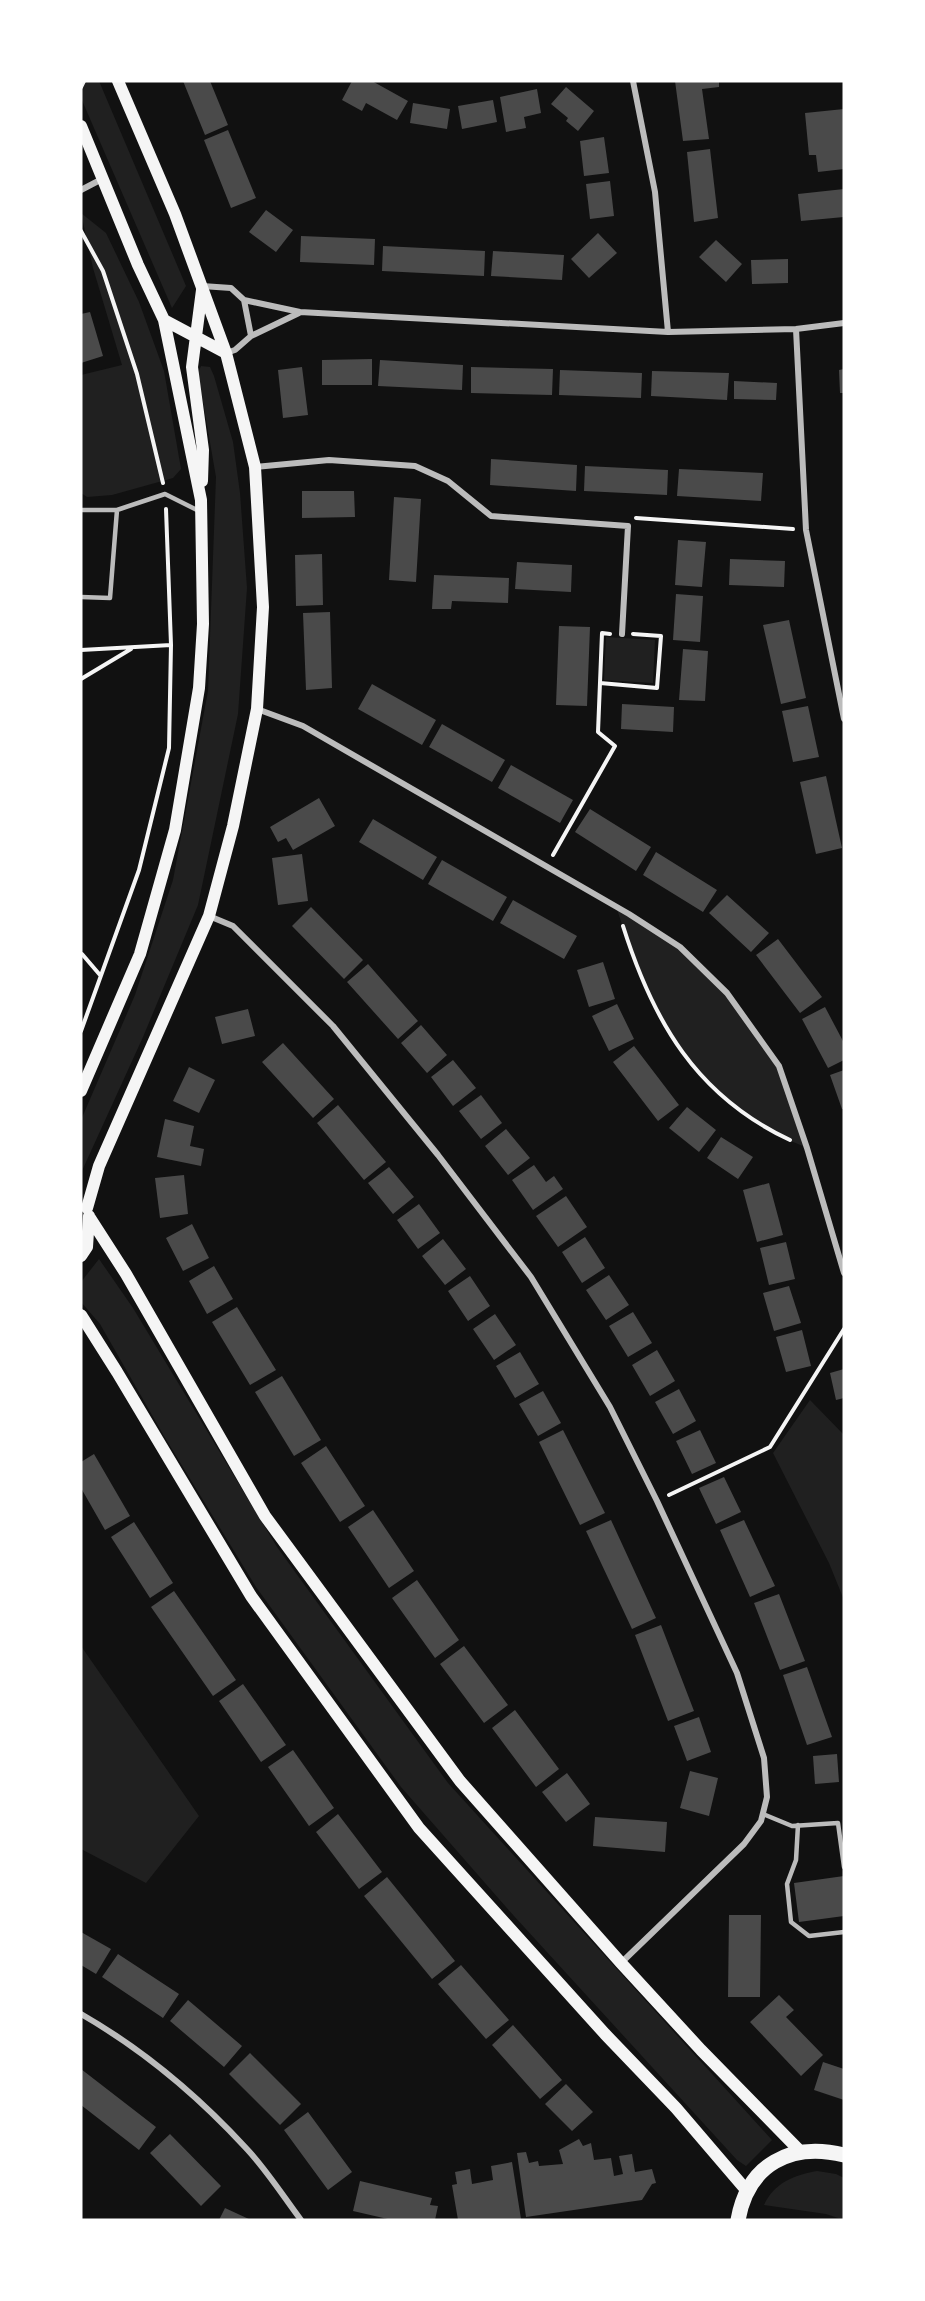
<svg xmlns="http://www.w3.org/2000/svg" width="925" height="2301" font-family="'Space Grotesk',sans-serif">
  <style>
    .green { fill: #202020 }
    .building { fill: #4a4a4a }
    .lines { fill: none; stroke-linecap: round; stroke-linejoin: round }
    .path { stroke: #f5f5f5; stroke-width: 4 }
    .service { stroke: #bcbcbc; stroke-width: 4.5 }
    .minor { stroke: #bcbcbc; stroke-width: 6 }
    .secondary { stroke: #f5f5f5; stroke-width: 12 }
    .primary { stroke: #f5f5f5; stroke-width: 15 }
  </style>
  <rect width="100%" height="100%" fill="#111"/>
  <path class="green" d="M81 81H99L186 286 172 308 81 98Z
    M81 213 106 233 139 302 164 371 181 469 173 478 112 495 87 497 81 493V375L122 365 93 268Z
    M201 366 210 367 214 376 233 442 240 493 247 588 238 714 198 905 143 1037 81 1173V1120L135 995 173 880 208 691 216 477 198 373Z
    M606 637 655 640 653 683 604 680Z
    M616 906 680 947 727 993 779 1066 807 1148C792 1141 775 1135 761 1126 728 1103 695 1074 673 1041 645 1000 631 952 616 906Z
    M99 1259 133 1308 277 1547 448 1783 772 2140 746 2166 737 2160 514 1916 401 1787 256 1587 164 1436 100 1324 81 1302V1282Z
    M810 1400 844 1435V1600L829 1563 773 1453Z
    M81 1646 199 1816 146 1883 81 1849Z
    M817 2171 836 2174 844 2178V2220L826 2214 764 2205C774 2183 794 2175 817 2171Z"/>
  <path class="building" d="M183 81H210L228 125 205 135Z
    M352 81H372L408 101 397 120 366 103 362 111 342 100Z
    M675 81H719V87L702 89 709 139 683 141Z
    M566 87 594 111 578 131 566 121 568 118 551 104Z
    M537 89 541 113 524 117 526 128 506 132 500 97Z
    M493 100 497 122 462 129 458 106Z
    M413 103 450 109 447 129 410 123Z
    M844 109V169L818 172 816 155H809L805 113Z
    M228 130 256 198 231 208 204 140Z
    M604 137 609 173 584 176 580 141Z
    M710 149 718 218 694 222 687 152Z
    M610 181 614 216 590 219 586 184Z
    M844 189V217L801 221 798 194Z
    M266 210 293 230 276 252 249 232Z
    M598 233 617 253 589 278 571 259Z
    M301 236 375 239 374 265 300 262Z
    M716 240 742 264 726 282 699 257Z
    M383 246 485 251 484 276 382 271Z
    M493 251 564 255 562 280 491 276Z
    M788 259V283L752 284 751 260Z
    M90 312 103 356 81 363V314Z
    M372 359V385H322V360Z
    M380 360 463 365 462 390 378 386Z
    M302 367 308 415 283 418 278 370Z
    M471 367 553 369 552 395 471 393Z
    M844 369V393H840L839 370Z
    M560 370 642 373 641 398 559 395Z
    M652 371 729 373 727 400 651 396Z
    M734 381 777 383 776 400 734 399Z
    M491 459 577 465 576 491 490 485Z
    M585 466 668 470 667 495 584 491Z
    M679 469 763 473 761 501 677 496Z
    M302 491H354L355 517 302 518Z
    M394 497 421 499 416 582 389 580Z
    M678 540 706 542 702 587 675 585Z
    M322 554 323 605 296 606 295 555Z
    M730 559 785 561 784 587 729 585Z
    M517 562 572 565 571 592 515 589Z
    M434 575 509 578 508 603 452 601 451 609H432Z
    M676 594 703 596 700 642 673 640Z
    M330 612 332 688 306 690 303 613Z
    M789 620 806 698 781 704 763 625Z
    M559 626 590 627 587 706 556 705Z
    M683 649 708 651 705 701 679 700Z
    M372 684 436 720 422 745 358 709Z
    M622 704 674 707 673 732 621 729Z
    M808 706 819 757 793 762 782 711Z
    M442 724 505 760 492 782 429 747Z
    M511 765 573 800 560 823 498 788Z
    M826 776 842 848 816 854 800 782Z
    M319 798 335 826 293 850 286 838 278 842 270 827Z
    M590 809 651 847 636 871 575 832Z
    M373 819 437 857 423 880 359 842Z
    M656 852 717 890 703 912 643 875Z
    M302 854 308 901 278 905 272 858Z
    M442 860 507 897 493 921 428 884Z
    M727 895 769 933 751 952 709 913Z
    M513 900 577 936 564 959 500 923Z
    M311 907 363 960 344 979 292 926Z
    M778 939 822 997 800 1013 756 955Z
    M603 962 615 999 589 1007 577 970Z
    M368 964 418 1021 398 1039 347 982Z
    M617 1004 634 1039 609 1051 592 1016Z
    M825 1007 844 1043V1060L828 1068 802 1019Z
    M248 1009 255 1036 222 1044 215 1017Z
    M421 1025 447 1055 427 1073 401 1043Z
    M283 1043 334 1099 313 1118 262 1062Z
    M634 1046 679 1105 658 1121 613 1062Z
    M453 1060 476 1088 453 1106 431 1077Z
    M189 1067 215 1080 199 1113 173 1101Z
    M844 1070V1109H842L830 1075Z
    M481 1095 502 1123 481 1139 459 1111Z
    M338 1105 386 1162 364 1180 317 1123Z
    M687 1107 716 1130 699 1152 669 1128Z
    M165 1119 194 1126 190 1146 204 1149 201 1166 157 1157Z
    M506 1129 530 1158 508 1175 485 1146Z
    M721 1137 753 1157 738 1179 707 1158Z
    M534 1165 546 1182 554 1176 563 1189 533 1210 512 1180Z
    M389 1167 414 1197 393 1214 368 1183Z
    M184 1175 188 1214 160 1218 155 1178Z
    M769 1183 783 1235 757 1242 743 1190Z
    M566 1196 587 1227 558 1247 536 1216Z
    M419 1204 440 1233 418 1249 397 1220Z
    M192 1224 209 1258 183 1271 166 1238Z
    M585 1237 605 1268 582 1283 562 1252Z
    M443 1239 466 1269 445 1285 422 1256Z
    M786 1242 795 1279 769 1285 760 1248Z
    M214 1266 233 1299 207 1314 189 1281Z
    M609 1275 629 1305 606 1320 586 1290Z
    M470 1276 490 1306 468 1321 448 1291Z
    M789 1286 801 1323 774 1331 763 1293Z
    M237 1307 276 1370 250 1385 212 1322Z
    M633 1312 652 1343 628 1357 609 1326Z
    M495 1314 516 1345 494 1360 473 1329Z
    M802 1330 811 1366 786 1372 776 1337Z
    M657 1350 675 1381 650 1396 632 1365Z
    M520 1352 539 1384 515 1398 496 1366Z
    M844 1369V1398L836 1400 830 1373Z
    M282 1376 321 1440 294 1456 255 1392Z
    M679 1389 696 1421 673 1434 655 1402Z
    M543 1391 561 1423 538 1436 519 1404Z
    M563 1430 605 1513 580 1525 539 1442Z
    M700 1430 716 1463 692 1474 676 1441Z
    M326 1446 365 1506 340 1522 301 1463Z
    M94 1454 130 1516 105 1530 81 1488V1462Z
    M724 1477 741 1512 716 1524 699 1488Z
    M373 1510 414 1571 389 1588 348 1527Z
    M611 1520 656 1618 632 1629 586 1531Z
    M744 1520 775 1586 750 1597 720 1530Z
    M134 1522 173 1583 150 1598 111 1537Z
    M417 1580 459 1640 435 1658 392 1598Z
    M174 1591 236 1680 213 1696 151 1607Z
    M779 1594 805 1661 780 1670 754 1603Z
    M661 1625 694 1711 668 1721 635 1635Z
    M464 1646 508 1705 484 1723 440 1664Z
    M807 1667 832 1737 807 1745 783 1675Z
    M243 1684 286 1745 261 1762 219 1701Z
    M515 1710 559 1769 536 1787 492 1728Z
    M699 1717 711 1752 687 1761 674 1726Z
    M293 1750 334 1808 309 1826 268 1767Z
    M837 1754 839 1782 815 1784 813 1756Z
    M690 1771 718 1778 709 1816 680 1808Z
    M567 1773 590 1804 566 1822 542 1792Z
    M338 1814 382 1872 359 1889 316 1832Z
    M595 1817 667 1822 665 1852 593 1846Z
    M844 1876V1916L799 1922 794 1883Z
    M387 1877 455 1961 432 1979 364 1896Z
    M729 1915H761L760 1997H728Z
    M81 1932 111 1949 96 1974 81 1965Z
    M118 1954 179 1994 163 2018 102 1977Z
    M461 1965 509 2020 486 2039 438 1984Z
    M779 1995 794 2010 786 2017 823 2055 801 2076 750 2022Z
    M188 2000 242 2046 224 2067 170 2021Z
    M513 2025 562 2080 540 2099 492 2045Z
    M250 2053 301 2104 280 2125 229 2074Z
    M823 2062 844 2069V2100L814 2090Z
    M81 2069 156 2127 139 2150 81 2105Z
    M566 2084 593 2112 572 2131 545 2104Z
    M308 2112 352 2172 328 2190 284 2130Z
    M170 2134 221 2186 201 2206 150 2153Z
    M579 2139 583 2146 591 2143 594 2160 611 2158 614 2176 623 2174 619 2156 632 2154 635 2172 652 2169 656 2183 652 2184 642 2200 526 2217 517 2153 526 2152 529 2163 538 2161 539 2166 563 2164 559 2150Z
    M512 2162 521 2219 458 2220 452 2185 457 2184 455 2172 470 2169 472 2184 493 2180 491 2166Z
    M360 2181 432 2198 430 2205 438 2206 435 2220H392L353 2211Z
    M225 2208 251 2220H219Z"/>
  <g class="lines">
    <path class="path" d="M81 87 84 81
      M81 231 103 271 137 374 163 483
      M636 518 793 529
      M81 650 171 645
      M81 679 131 649
      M600 683 657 688 661 636 633 634
      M553 855 615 746 598 732 602 633 610 634
      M623 926C653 1021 696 1096 790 1140
      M82 954 100 975
      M81 1031 139 870 169 748 171 645 166 509
      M669 1495 770 1447 844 1329"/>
    <path class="service" d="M81 510H117L165 494 199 511
      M81 597 110 598 117 510
      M763 1814 792 1826 838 1823 844 1867
      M798 1825 796 1860 787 1884 791 1922 809 1936 844 1932"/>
    <path class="minor" d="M633 81 655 192 668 332
      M81 190 102 179
      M202 286 231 288 244 300 300 312 668 332 796 329 844 323
      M244 300 251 336
      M796 329 806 530 844 719
      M226 353 235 350 251 336 299 313
      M255 467 329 460 415 466 448 481 491 516 628 526 622 634
      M257 709 303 726 629 914 680 947 727 993 779 1066 807 1148 844 1273
      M209 916 233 926 333 1026 438 1155 531 1277 610 1407 657 1501 737 1673 764 1758 767 1797 761 1821 744 1844 621 1963
      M81 2014C142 2049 197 2095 245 2147 266 2169 283 2196 301 2220"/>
    <path class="secondary" d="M81 126 138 265 164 320 201 500 203 624 199 688 175 830 140 954 81 1091
      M164 320 226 353
      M202 481 203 450 192 367 202 290
      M87 1208 99 1166 209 916 233 826 257 709 263 607 255 467 226 353 175 214 118 81
      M90 1218 126 1274 265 1516 460 1781 621 1963 701 2050 800 2151
      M81 1256 87 1247 89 1216
      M81 1315 117 1372 251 1596 419 1828 605 2034 676 2108 747 2191"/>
    <path class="primary" d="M738 2220C748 2164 791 2142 844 2155"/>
  </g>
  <rect width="925" height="2301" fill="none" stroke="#ffffff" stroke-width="165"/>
</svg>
